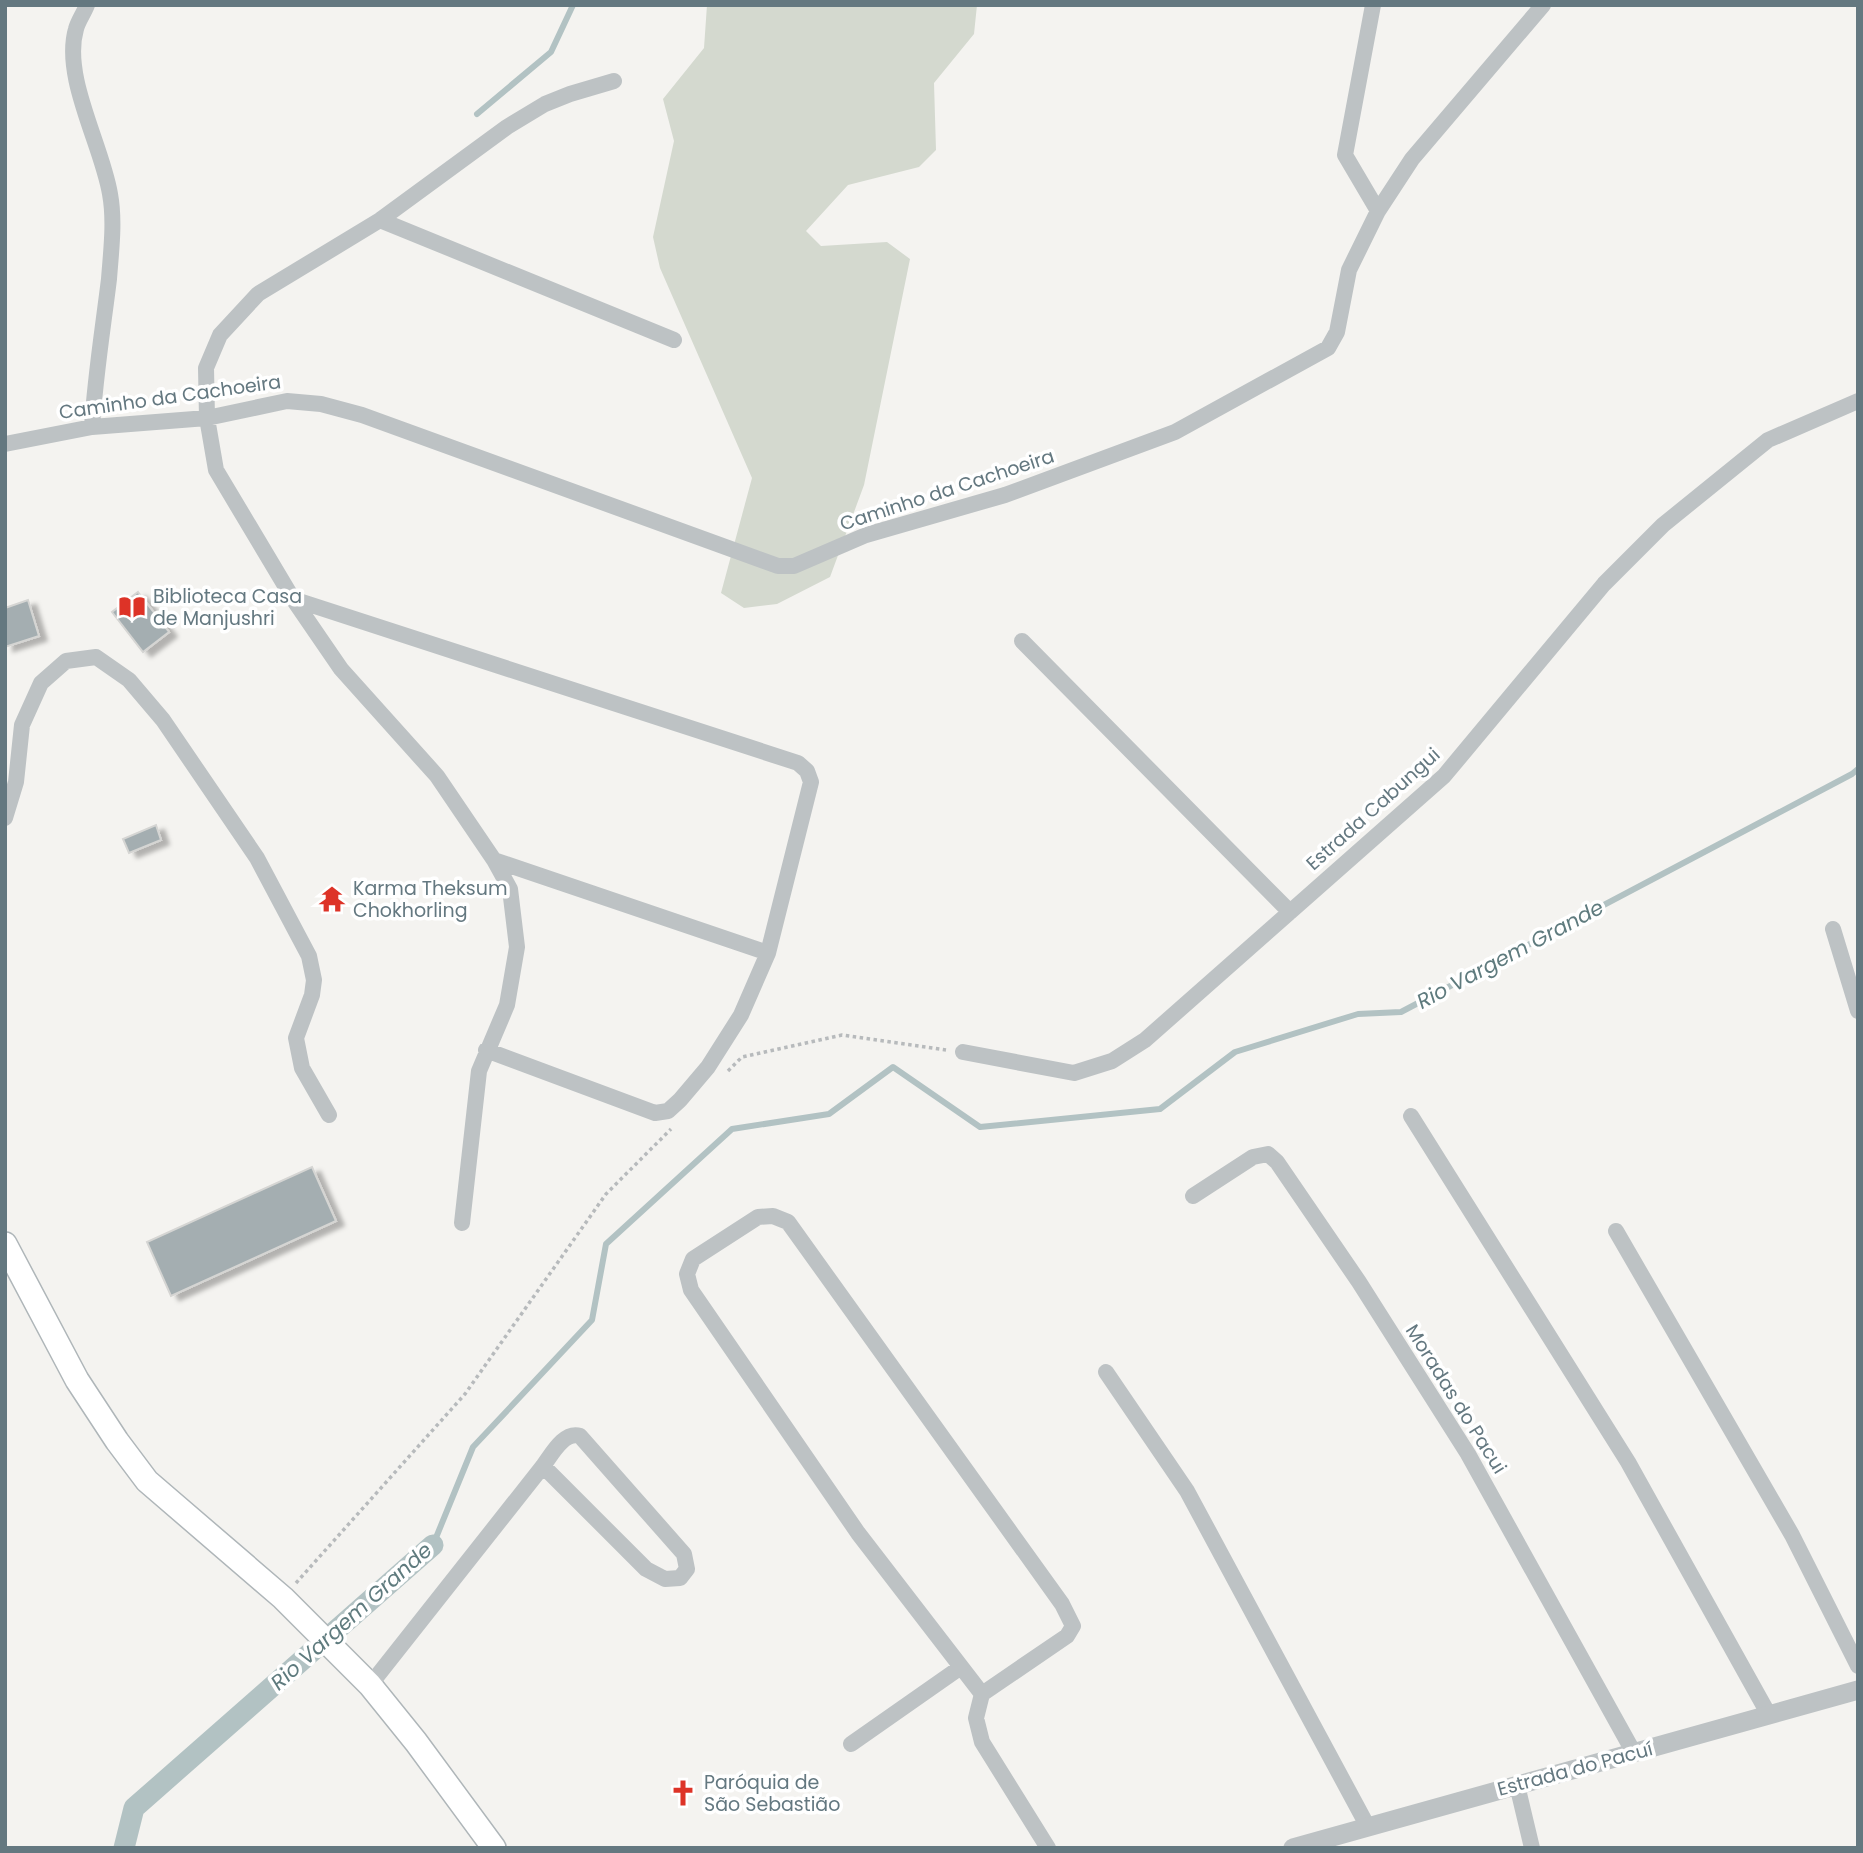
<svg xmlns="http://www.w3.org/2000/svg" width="1863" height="1853" font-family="Poppins,sans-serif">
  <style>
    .green { fill: #d4d9cf }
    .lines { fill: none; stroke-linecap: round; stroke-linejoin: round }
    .stream { stroke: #b2c2c3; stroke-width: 6 }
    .canal { stroke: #b2c2c3; stroke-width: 21 }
    .building { fill: #a4aeb1; stroke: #d5d5d3; stroke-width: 2; filter: url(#shadow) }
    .secondary-casing { stroke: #afb6b9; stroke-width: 26 }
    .path { stroke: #b7babc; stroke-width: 3.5; stroke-dasharray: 3.5 3.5; stroke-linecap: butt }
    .minor { stroke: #bdc2c4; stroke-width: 16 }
    .tertiary { stroke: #bdc2c4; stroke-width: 19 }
    .secondary { stroke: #fff; stroke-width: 23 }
    .labels { text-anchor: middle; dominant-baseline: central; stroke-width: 7; stroke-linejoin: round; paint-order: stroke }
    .street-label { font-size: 19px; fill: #647880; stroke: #fff }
    .poi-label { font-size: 19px; fill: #647880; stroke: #fff; text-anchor: start }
    .water-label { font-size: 21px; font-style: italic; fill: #5f7b7e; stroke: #fff }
  </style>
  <defs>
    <filter id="shadow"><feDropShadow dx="8" dy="4.5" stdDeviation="2" flood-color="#0004"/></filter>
  </defs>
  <rect width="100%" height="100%" fill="#f4f3f0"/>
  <path class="green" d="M707 5H977L974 34 934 83 936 150 919 167 848 185 806 231 821 246 887 242 910 259 864 485 830 577 777 604 744 608 721 593 752 478 660 268 653 237 674 141 663 99 704 48Z"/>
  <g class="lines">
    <path class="stream" d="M477 114 551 52 573 5
      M433 1545 473 1447 592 1320 606 1244 732 1129 829 1114 893 1067 980 1127 1160 1109 1235 1052 1358 1014 1401 1012 1852 774 1858 769"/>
    <path class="canal" d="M124 1848 134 1808 433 1545"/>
  </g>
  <path class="building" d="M138 592 169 632 143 652 112 612Z
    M28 600 39 636 5 647V608Z
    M156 825 161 840 129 853 123 839Z
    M312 1167 336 1221 171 1296 147 1242Z"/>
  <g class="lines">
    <g class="secondary-casing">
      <path id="secondary" d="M5 1244 77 1380 117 1441 147 1481 283 1598 370 1685 416 1742 494 1848"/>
    </g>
    <path class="path" d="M728 1071 742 1057 842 1035 946 1050
      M296 1583 465 1394 606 1194 671 1129"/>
    <path class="minor" d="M87 5C84 13 78 21 76 29 62 77 102 145 110 194 115 221 111 252 109 279 103 328 95 377 92 427
      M1373 5 1345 155 1378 211
      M380 220 674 340
      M5 444 92 427 207 418 287 401 321 404 362 415 778 566H794L866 535 1005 495 1175 432 1328 348 1337 332 1349 270 1378 211 1412 159 1543 5
      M293 599 798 763 807 771 811 782 768 953 741 1015 708 1067 680 1100 668 1111 655 1113 486 1050
      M1022 641 1290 912
      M5 818 16 782 22 725 41 683 66 661 96 657 129 680 163 720 257 858 309 956 314 980 312 995 296 1038 302 1068 329 1115
      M494 860 768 953
      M1833 929 1858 1011
      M963 1052 1074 1073 1112 1061 1145 1040 1444 776 1604 584 1663 525 1768 440 1858 401
      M1411 1116 1628 1462 1769 1715
      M1193 1196 1253 1157 1268 1154 1277 1162 1359 1282 1468 1454 1634 1753
      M462 1223 479 1071 507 1005 517 947 510 889 494 860 437 776 341 669 293 599 216 470 207 418 206 368 220 335 258 294 380 220 507 127 545 104 570 94 614 81
      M1616 1231 1792 1535 1858 1666
      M1106 1372 1187 1491 1368 1827
      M370 1685 543 1466C552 1454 564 1431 580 1436L684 1554 687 1569 680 1578 665 1579 646 1569 543 1466
      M982 1694 858 1533 691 1290 687 1274 693 1259 758 1217 773 1216 788 1222 1062 1604 1073 1626 1067 1636 982 1694 976 1718 982 1742 1048 1848
      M851 1744 961 1667
      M1517 1785 1532 1848"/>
    <path class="tertiary" d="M1293 1848 1858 1690"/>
    <use href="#secondary" class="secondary"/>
  </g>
  <defs>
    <g id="library-bare" transform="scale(2.1)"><path d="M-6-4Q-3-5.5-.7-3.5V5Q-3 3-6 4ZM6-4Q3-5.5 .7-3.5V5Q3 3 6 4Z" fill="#dd3327" stroke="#fff" stroke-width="2.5" paint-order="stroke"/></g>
    <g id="temple-bare" transform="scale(2.1)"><path d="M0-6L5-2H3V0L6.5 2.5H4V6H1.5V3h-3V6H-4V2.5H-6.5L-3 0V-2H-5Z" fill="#dd3327" stroke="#fff" stroke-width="2.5" paint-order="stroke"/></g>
    <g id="church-bare" transform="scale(2.1)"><path d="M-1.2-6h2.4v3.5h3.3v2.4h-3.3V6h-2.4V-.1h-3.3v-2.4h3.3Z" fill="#dd3327" stroke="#fff" stroke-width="2.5" paint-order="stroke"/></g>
  </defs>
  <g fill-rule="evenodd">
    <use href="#library-bare" x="132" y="607"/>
    <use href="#temple-bare" x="332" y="899"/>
    <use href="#church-bare" x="683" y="1793"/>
  </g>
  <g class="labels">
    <g class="street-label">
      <text transform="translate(170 397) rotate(-8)">Caminho da Cachoeira</text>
      <text transform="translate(947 490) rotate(-18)">Caminho da Cachoeira</text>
      <text transform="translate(1373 809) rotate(-42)">Estrada Cabungui</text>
      <text transform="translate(1456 1399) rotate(58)">Moradas do Pacui</text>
      <text transform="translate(1575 1769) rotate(-15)">Estrada do Pacuí</text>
    </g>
    <g class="poi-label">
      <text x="153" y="596">Biblioteca Casa<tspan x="153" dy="22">de Manjushri</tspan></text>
      <text x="353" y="888">Karma Theksum<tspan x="353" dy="22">Chokhorling</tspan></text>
      <text x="704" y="1782">Paróquia de<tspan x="704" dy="22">São Sebastião</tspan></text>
    </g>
    <g class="water-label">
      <text transform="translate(1510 954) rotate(-28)">Rio Vargem Grande</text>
      <text transform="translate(351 1616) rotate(-42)">Rio Vargem Grande</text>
    </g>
  </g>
  <rect width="1863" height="1853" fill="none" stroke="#647880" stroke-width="14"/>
</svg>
